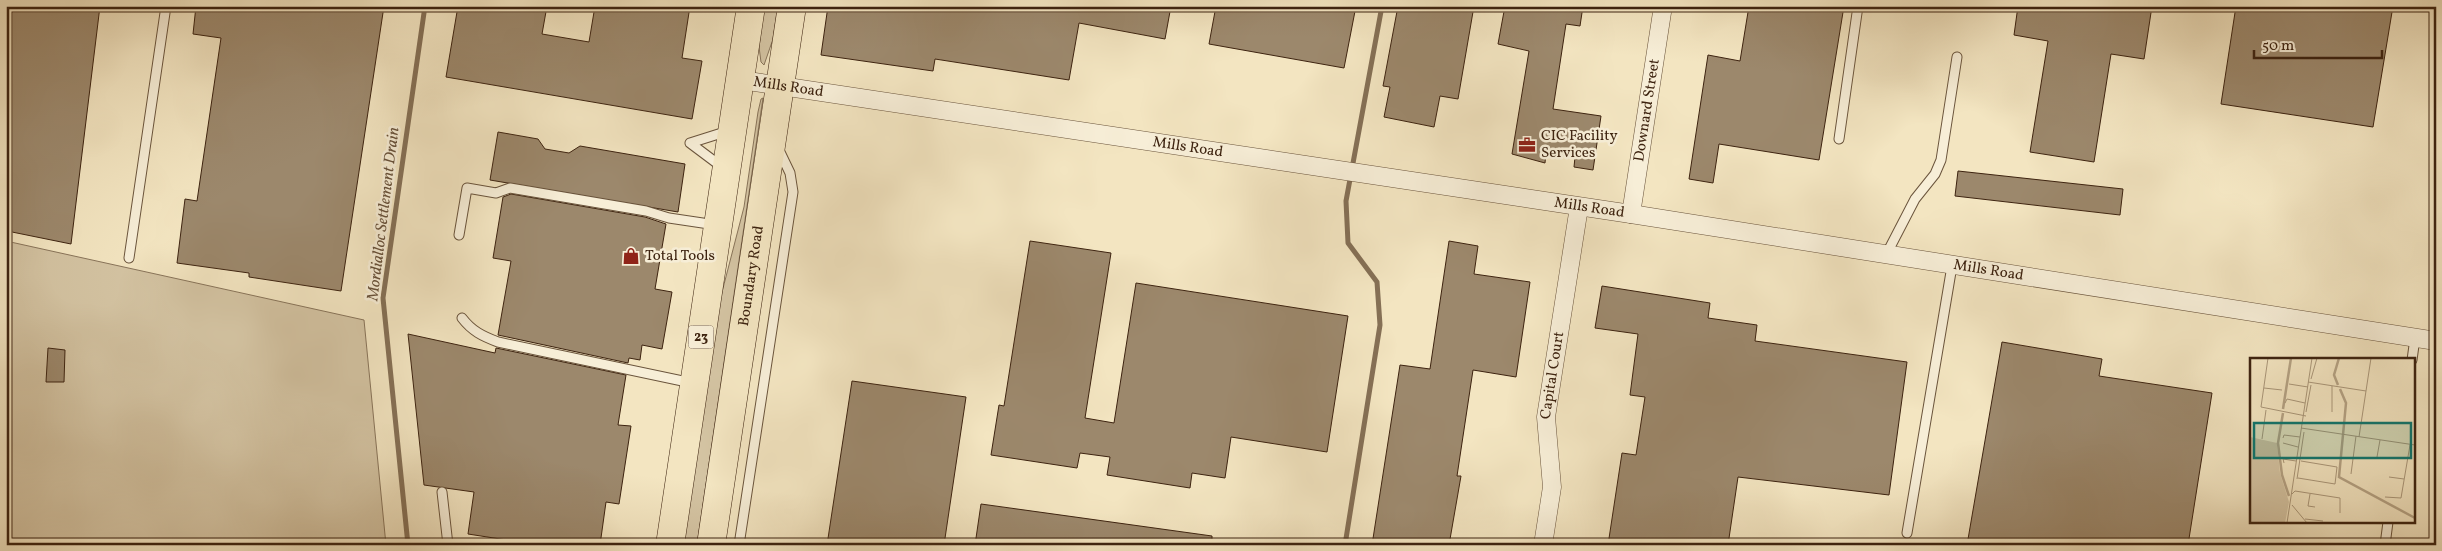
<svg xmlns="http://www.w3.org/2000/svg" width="2442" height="551" font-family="Vollkorn,serif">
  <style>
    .green { fill: #d4c4a3; stroke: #88745a }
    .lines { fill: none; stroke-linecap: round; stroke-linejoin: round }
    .stream { stroke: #857056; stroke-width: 5 }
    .building { fill: #9c886c; stroke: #3d2310 }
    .lane-casing { stroke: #6a543c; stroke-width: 11 }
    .street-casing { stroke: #6a543c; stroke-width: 19 }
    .primary-casing { stroke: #3d2310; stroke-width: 29 }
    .lane { stroke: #f7eed7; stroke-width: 9 }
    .street { stroke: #f7eed7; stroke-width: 18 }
    .primary { stroke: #f3e5c1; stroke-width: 28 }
    .labels { text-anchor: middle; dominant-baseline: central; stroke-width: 5; stroke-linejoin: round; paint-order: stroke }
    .shield { fill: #f7eed7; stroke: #75604c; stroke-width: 1 }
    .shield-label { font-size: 14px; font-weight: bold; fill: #3d2310 }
    .street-label { font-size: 15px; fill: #3d2310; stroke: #f7eed7 }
    .poi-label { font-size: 15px; fill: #3d2310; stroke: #f7eed7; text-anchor: start }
    .water-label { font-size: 16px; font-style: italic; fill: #675039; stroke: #f7eed7 }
    .inset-river { fill: none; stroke: #b5a385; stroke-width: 2.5 }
    .inset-road { fill: none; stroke: #aa977a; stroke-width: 1 }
    .view { fill: #0f766e; fill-opacity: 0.15; stroke: #0f766e; stroke-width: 2.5 }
    .inset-edge { fill: none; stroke: #3d2310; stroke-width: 2.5 }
  </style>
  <rect width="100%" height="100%" fill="#f3e5c1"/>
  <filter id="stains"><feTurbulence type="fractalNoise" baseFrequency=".004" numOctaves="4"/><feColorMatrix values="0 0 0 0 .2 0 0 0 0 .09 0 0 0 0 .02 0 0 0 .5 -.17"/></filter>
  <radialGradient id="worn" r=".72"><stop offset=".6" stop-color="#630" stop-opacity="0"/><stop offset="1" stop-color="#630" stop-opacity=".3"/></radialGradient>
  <path class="green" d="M764 6H778L773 39 764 65 761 62 759 47Z
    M763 98 697 545H683L721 296 744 207 758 112 761 99Z
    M6 241 364 320 386 545H6Z"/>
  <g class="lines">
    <path class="stream" d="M408 545 383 298 425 6
      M1345 545 1380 325 1377 282 1348 243 1346 201 1382 6"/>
  </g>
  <path class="building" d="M6 6H100L71 244 12 232 6 197Z
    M196 6H384L341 291 249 277V273L177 263 185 199 197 201 221 38 193 34Z
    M458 6H547L542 34 589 42 595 6H690L682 58 702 61 692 119 446 77Z
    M828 6H1171L1165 39 1079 23 1069 80 935 59 933 71 821 55Z
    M1216 6H1356L1344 68 1209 44Z
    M1398 6H1474L1458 99 1440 96 1434 127 1384 117 1390 87 1383 86Z
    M1505 6H1583L1580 26 1566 24 1553 109 1601 116 1593 170 1574 167 1575 157 1546 152 1545 163 1512 154 1529 51 1498 44Z
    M1749 6H1844L1819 160 1719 144 1713 183 1689 179 1708 55 1740 61Z
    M2018 6H2152L2144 59 2111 54 2094 162 2030 152 2048 41 2014 35Z
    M2236 6H2393L2373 127 2221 104Z
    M498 132 538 139 545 149 569 153 580 146 685 164 678 212 490 180Z
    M1958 171 2123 189 2120 215 1955 196Z
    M511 194 645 217 666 224 655 289 672 292 662 349 642 345 640 360 629 358 628 363 498 335 511 261 493 258 503 197Z
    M1030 241 1111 253 1085 418 1114 423 1136 283 1348 316 1327 452 1231 437 1225 478 1192 473 1190 488 1107 475 1110 457 1080 453 1077 468 991 455 999 405 1004 406Z
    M1449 241 1478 246 1474 274 1530 282 1516 377 1473 370 1457 476H1461L1449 545H1372L1400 365 1430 369Z
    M1602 286 1710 303 1708 318 1757 325 1755 341 1907 362 1889 495 1738 477 1728 545H1608L1622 453 1636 455 1645 397 1630 395 1638 334 1595 328Z
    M408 334 495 353 496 348 626 375 618 425 631 426 619 504 606 502 600 545H539L468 534 474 492 424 485Z
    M2002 342 2102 359 2099 376 2212 393 2188 545H1967Z
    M48 348 65 350 64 382H46Z
    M852 381 966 397 944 545H827Z
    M981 504 1212 536V545H975Z"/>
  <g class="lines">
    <g class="lane-casing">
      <path id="lane" d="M1839 139 1858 6
        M690 143 722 167
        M690 143 728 131
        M459 235 467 188 496 193 510 188 646 211 669 218 716 225
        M1886 255 1915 199 1935 174 1941 160 1957 57
        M129 258 166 6
        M462 318C472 331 482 336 498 342L692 383
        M2412 360 2415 338
        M442 492 448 545
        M1907 533 1952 266
        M739 545 793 192 790 173 778 148
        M2385 545 2388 522"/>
    </g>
    <g class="street-casing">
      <g id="street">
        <path id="s1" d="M741 80 1631 214 2436 341"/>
        <path id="s2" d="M1631 214 1663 6"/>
        <path id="s3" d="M1543 545 1552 487 1546 417 1579 207"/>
      </g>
    </g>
    <g class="primary-casing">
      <g id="primary">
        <path d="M670 545 751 6"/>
        <path id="s4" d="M711 545 792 6"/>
      </g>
    </g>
    <use href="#lane" class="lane"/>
    <use href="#street" class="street"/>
    <use href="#primary" class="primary"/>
  </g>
  <defs>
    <g id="office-bare" transform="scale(1.35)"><path d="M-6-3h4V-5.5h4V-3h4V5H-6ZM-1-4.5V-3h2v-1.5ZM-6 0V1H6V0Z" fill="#8f2418" stroke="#f7eed7" stroke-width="2.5" paint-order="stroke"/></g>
    <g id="shop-bare" transform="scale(1.35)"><path d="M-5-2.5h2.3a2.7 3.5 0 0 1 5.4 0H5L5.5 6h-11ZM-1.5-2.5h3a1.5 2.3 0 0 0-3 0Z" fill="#8f2418" stroke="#f7eed7" stroke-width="2.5" paint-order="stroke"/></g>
  </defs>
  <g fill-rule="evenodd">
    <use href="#office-bare" x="1527" y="145"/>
    <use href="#shop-bare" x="631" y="256"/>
  </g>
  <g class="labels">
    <rect class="shield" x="688.5" y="325.5" width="25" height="23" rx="4"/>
    <g class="shield-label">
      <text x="701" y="337">23</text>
    </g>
    <g class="street-label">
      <text stroke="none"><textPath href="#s1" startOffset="48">Mills Road</textPath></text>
      <text stroke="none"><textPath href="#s2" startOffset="105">Downard Street</textPath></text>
      <text stroke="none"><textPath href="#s1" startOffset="452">Mills Road</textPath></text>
      <text stroke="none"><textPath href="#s1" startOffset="858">Mills Road</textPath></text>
      <text stroke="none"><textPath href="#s1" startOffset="1262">Mills Road</textPath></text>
      <text stroke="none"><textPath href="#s4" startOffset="272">Boundary Road</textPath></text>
      <text stroke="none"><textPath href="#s3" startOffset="171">Capital Court</textPath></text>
    </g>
    <g class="poi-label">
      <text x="1541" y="136">CIC Facility<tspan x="1541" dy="17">Services</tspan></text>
      <text x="645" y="256">Total Tools</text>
    </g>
    <g class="water-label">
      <text transform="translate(384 214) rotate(-83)">Mordialloc Settlement Drain</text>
    </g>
  </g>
  <g transform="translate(2250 358)">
    <rect width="165" height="165" fill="#f3e5c1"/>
    <path d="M0 79 27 85 30 115 39 144 35 165H0Z" fill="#d4c4a3"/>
    <path class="inset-river" d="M88 27 84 17 89 0M90 31 96 45 89 119 165 160M33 51 41 0M33 55 28 85 32 117 39 138"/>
    <path class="inset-road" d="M18 0 11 49 56 58M61 21 67 0M58 24 116 33M39 26 58 29M14 30 32 32M35 45 37 41 55 45M56 54 61 27M82 54V28M51 70 165 87M109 79 121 0M33 80 34 77 50 79M12 81 16 52M33 85 48 89M127 99 130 82M34 105 33 101 46 103M101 116 106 78M139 119 154 121M48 120 85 126 87 109 51 103M47 121 54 74M42 136 45 133 90 140V155M60 136 58 148 65 149M135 139 151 140 160 87M42 147 57 165M55 161 73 163M37 165 62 0"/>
    <path class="view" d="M4 65H161V100H4Z"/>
    <rect width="165" height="165" class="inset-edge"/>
  </g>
  <rect width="2442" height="551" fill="none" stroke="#f3e5c1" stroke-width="25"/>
  <rect x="8" y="8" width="2427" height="536" fill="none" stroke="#3d2310" stroke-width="2.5"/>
  <rect x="12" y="12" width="2417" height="526" fill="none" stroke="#3d2310"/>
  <path d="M2254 50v8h128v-8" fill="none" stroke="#3d2310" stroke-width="2.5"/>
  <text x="2262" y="50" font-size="15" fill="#3d2310" stroke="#f7eed7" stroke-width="4" paint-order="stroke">50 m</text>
  <rect width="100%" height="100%" filter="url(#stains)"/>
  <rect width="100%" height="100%" fill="url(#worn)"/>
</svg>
